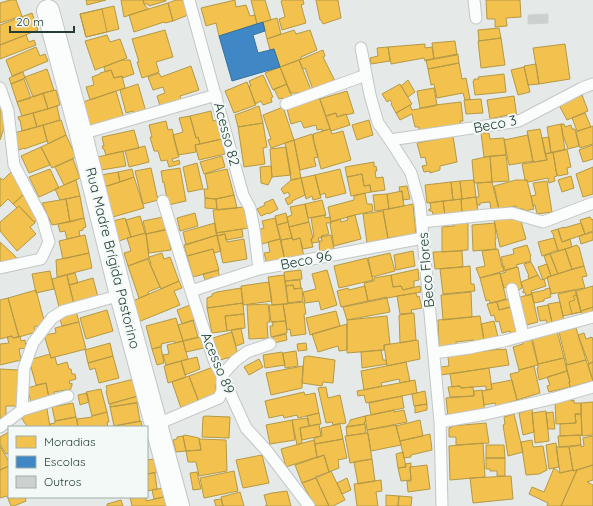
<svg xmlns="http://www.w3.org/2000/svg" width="593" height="506" font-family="Quicksand,sans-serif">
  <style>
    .homes { fill: #f2c14e; stroke: #b49946 }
    .schools { fill: #3f88c5; stroke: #37729a }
    .building { fill: #ccd1cf; stroke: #ced3d1 }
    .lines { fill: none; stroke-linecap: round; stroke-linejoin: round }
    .service-casing { stroke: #c2c7c5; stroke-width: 13 }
    .minor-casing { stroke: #c2c7c5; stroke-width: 24 }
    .service { stroke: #fbfcfc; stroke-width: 11 }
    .minor { stroke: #fbfcfc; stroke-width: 22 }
    .labels { text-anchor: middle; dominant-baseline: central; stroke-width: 4; stroke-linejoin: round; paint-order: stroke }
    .street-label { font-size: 14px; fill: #233d35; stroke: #f3f9f6 }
  </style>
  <rect width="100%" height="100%" fill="#e5eae8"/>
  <path class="homes" d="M10 0H16L22 16 0 23V3Z
    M86 0H106L87 5Z
    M121 0H143L144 4 148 9 124 17Z
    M143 0H166V1L149 6 148 4H144Z
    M176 0H183L188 15 173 21 168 3Z
    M235 0 236 7 246 5 250 16 255 15 257 24 219 36 216 23 206 26 201 8Z
    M251 0H265L271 20 257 24Z
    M283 0H303L304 4 301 5 306 23 282 30 279 19 285 17 281 1Z
    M316 0H338L341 18 323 24 321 20H320Z
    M486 0H520L521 17 506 18 507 26 495 27V19H487Z
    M168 3 173 21 165 23 164 22 134 32 129 15Z
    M114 6 119 29 86 37 80 14Z
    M102 9 107 32 86 37 80 14Z
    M32 13 38 30 0 45V25Z
    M277 18 281 34 267 39 263 22Z
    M499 28 501 38 479 41 478 30Z
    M165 30 173 57 156 62 159 72 142 78 137 62H139L132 39Z
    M294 30 296 34 310 30 317 50 301 57V59L299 60 280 67 274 49 270 50 267 39Z
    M26 35 29 42 34 40 36 45 0 59V45Z
    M107 35 110 42 120 39 127 58 95 70 85 41Z
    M501 38 505 65 481 68 478 41Z
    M455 41 457 55 434 59 432 43Z
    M425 44V48L432 47 434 59 425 61 424 58 391 64 388 47Z
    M565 44 570 79 539 84 533 48Z
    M36 47 40 56 45 54 48 61 12 76 6 60Z
    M388 47 390 61 371 64 370 58 378 56 377 48Z
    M323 50 325 56 323 57 336 83 313 90 305 68 303 69 299 60Z
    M458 54 459 63 428 69 426 60Z
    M122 60H130L134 74 122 78V76L114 78 111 70 105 72 104 67Z
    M299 60 311 90 301 93H290L280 67Z
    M459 63 462 79 466 78 470 99 465 100 463 93 437 98 434 84 431 85 428 69Z
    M536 64 539 84 528 85 524 66Z
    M191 66 199 90 180 96 181 100 160 106 157 96 165 93 163 87 153 90 148 77 159 73 161 77Z
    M280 67 287 84 273 90 265 73Z
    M524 67 530 92 518 95 511 70Z
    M47 69 54 90 33 97 25 77Z
    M111 70 114 78 122 76 125 88 90 100 86 87 94 85 92 77 100 74V73Z
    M23 72 25 78 11 84 9 78Z
    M504 74 506 92 475 95 473 81H474V79H479L478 77Z
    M263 75 273 97 271 98 272 102 263 105 261 101 255 104 249 86H251L249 81Z
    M24 79 31 98 17 102 11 84Z
    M408 80 415 92 408 97 401 86Z
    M247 82 256 105 234 113 225 91Z
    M138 84 146 112 134 115 133 111 126 113 120 90Z
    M287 84 292 96 283 99 282 98 279 99 274 89Z
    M400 84 412 104 396 113 391 104 392 103 390 100 387 102 382 94Z
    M434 88 437 105 420 108 417 91Z
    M56 90 60 105 48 109 43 93Z
    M116 91 124 118 90 126 83 102Z
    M347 91 354 113 346 115V114L337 117 336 113 326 116 320 99Z
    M43 93 48 109 22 116 17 102Z
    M582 95 588 111 567 120 559 105Z
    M514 96 517 118 508 120V115L490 119 487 100Z
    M319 97 330 129 322 131V129L317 130 316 125 304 128 301 121 291 124 287 109Z
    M481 99 483 113 466 114 464 100Z
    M461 102 463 121H460L461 126 438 129V127L419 130V127H415L412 114 400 120 396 113 410 105 412 110 435 106V105Z
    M0 106 3 109 5 118 3 127 4 128 0 140Z
    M57 106 60 120 37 127 33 113Z
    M259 106 263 123 238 127 235 115Z
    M283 107 294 140 271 148 268 140 271 139 263 115Z
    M211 111 213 121 217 120 222 139 200 144 198 137 196 138 190 116Z
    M33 113 37 127 22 131 20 120H19L18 117Z
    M336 113 337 117 346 114 350 125 331 131 326 116Z
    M585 113 591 127 577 131 572 118Z
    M190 116 196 138 198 137 200 144 195 145 196 152 178 155 173 135 183 132 179 118Z
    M61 120 66 135 48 144 43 125Z
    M369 120 373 135 357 140 352 125Z
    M166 121 168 130 172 129 179 157 172 159 173 162 179 160 180 164 169 167 167 160 161 161 158 151H154L150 137H152L149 125Z
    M263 123 267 147 263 148 265 164 244 167 238 127Z
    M561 124H564L565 127 571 125 572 129H575L579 146 568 149 563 135Z
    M561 124 565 150 551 153 547 127Z
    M43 125 47 141 24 149V148L19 150 14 133Z
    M593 126V144L580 148 576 132Z
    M330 129 332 134 343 131 351 160 321 169 313 139H314L313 134Z
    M540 129 547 160 533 162 527 131Z
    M134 130 139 148 106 155 104 149H103L102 146H104L102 137Z
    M481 133H489L490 139 504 138 506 155 484 157Z
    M312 134 318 157 314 158 316 166 300 170 294 140Z
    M66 135 76 157 52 168 41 147Z
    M528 135 533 161 509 165 504 140Z
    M453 136 457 162 440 166V170L430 173V171L424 172 422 166 427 165 425 157 421 158 417 143Z
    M549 137 551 153 545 154 542 138Z
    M222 139 225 154 199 160 195 145Z
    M294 140 301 178 291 180 285 143Z
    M593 145V159L583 162 579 150Z
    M145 146 149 162 129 167 125 151Z
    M41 147 50 165 29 173 21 156Z
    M286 147 291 175 272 177 270 149Z
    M567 149 571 167 567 168 568 174 558 176 556 171 553 152Z
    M123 151 126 166 101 170 98 157Z
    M553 152 557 176 554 177 555 181 549 183 548 178 528 182 527 180H525L522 164 547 160 545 154Z
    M506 155 509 181 492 182 490 156Z
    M222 156 225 167 204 174 200 162Z
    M490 156 492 182 474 183 472 160Z
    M73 159 80 178 64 185 55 167Z
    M374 162V167L376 166 377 171H375L376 178 383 177 385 190 371 192 370 185 364 186 362 174 347 177 345 167Z
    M197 163 203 189 188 192 183 167Z
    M271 166 272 177 268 185 261 183 260 167Z
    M593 167V194L583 197 576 174Z
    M151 168 158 200 143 204 135 171Z
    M180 168 186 201 168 205 164 182 163 183 161 171Z
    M50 169 59 188 39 197 29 177Z
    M132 169 134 177 120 182 118 172Z
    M227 169 234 195 216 199 205 198 204 189H208L205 174Z
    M340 169 346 193 326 198 325 193 320 195 315 175Z
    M13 170 25 193 13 204 8 199 0 207V178L3 180Z
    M118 172 120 182 104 187 101 175Z
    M362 174 364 186 370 185 371 192 351 196 347 177Z
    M315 175 321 198 313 200 312 196 306 199 301 178Z
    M571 176 574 188 562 192 558 180Z
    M134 177 144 208 113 217 104 187Z
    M301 178 305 195 292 201 293 202 288 205 285 199 290 196 288 192 284 194 281 189 291 180Z
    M76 180 80 196 60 200 55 189Z
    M474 180 476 197 462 199 460 181Z
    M516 180H527L534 209 524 211V209H517L516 206 499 209 494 186Z
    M460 181 462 199 453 200 451 182Z
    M547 181 552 212 537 214 535 205 533 206 531 196 536 195 533 183Z
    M451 182 453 200 427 203 425 185Z
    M492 182 499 210 491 211 490 202 480 203V205H477L476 197H479L477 183Z
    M407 186 410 199 403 200 402 191 400 192 399 187Z
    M402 191 404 206 389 209 387 194Z
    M25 193 39 219 34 222 19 206 17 208 13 204Z
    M365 193 367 204H372L373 211 355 215 331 222 328 207 354 200V196Z
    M387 194 389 209 375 211 373 195Z
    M234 195 237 208 217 210 216 199Z
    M80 196 84 218 70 222 66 199Z
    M476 197 478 212H462L461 199Z
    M205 198 216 199 217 209 205 208Z
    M66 199 70 222 52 225 42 203Z
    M273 199 278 209 269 214 268 213 261 216 257 209 265 205 264 203Z
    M461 199 462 214 445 216 443 201Z
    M322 200 326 215 308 218 305 204Z
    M443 201 445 216 434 217 432 211H429V209H431L430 203Z
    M305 204 309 222 289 227 287 217 292 215 290 207Z
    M413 204 416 234 388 238 383 210Z
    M19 206 35 223 30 227 36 234 17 251 0 231V222Z
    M244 207 249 228 216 233 213 210Z
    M383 211 388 239 367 243 363 214Z
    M195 213 198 226 180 231 177 218Z
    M286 213 288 222 277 225 275 216Z
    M325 215V218L330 217 331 223H326L329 234 321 236 322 238H318L319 242 312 243 311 239 314 236 311 218Z
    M355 215 361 239 334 246 330 224H331L330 222 340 219 341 222 348 220 347 217Z
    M140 216 145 233 131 237 126 220Z
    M163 217 166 230 146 234 143 221Z
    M590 217 592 220 593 219V231L585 234 580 220Z
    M84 218 86 227 83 228V230L79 231 80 236 67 239 65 231 60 232 58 224Z
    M125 218 131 237 119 241 113 221Z
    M275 218 280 239 262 244 258 230 264 228 262 221Z
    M520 218 526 239 500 247 494 220Z
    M288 222 292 238 281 240 277 225Z
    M309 222 313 238 311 239 313 247 303 249 300 238 293 240 289 227Z
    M215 223 217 235 186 245 183 232Z
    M468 223V250L442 252V227L454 226V224Z
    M495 223 496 239H495L496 249 473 251 472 225Z
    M581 223 585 234 562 242 558 229 564 227V228Z
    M167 229 171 250 149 253 146 234Z
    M242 229 243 237 226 240 225 234 217 236 216 233Z
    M558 229 562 242 570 239 572 247 558 251 553 234 551 231Z
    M593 232V240L581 244 579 236Z
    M146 234 149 258 128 266 124 253 131 251 127 238 146 233Z
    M225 234 227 242 244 239 247 259 223 263 217 236Z
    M85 235 89 253 63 259 59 241Z
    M217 235 221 251 214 253 213 249 187 256 184 245Z
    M331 235 334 249 320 252 319 244H320L319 241H322L321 237Z
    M292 238 293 240 300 238 304 257 285 261 281 240Z
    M554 238 558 250 542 256 538 242Z
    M280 239 285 261 267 264 264 253 270 252 268 242Z
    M0 242 16 257 19 261 0 265Z
    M527 245 531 256 530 257 531 261 516 265 517 267 504 271 501 257 514 254 513 249Z
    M577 245 578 247H579L584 266 572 269 565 249Z
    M213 249 219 270 193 277 187 256Z
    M498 249 502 267 504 266V271L480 278 476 268 485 266 482 251Z
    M565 249 572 269 558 274 550 254Z
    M413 251 415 266 396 270 394 255Z
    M462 251 463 267 435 269 433 252Z
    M89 253 92 268 57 277 56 260Z
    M162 253 164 259 170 257 179 281 161 289 150 264H151L149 257Z
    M390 253 395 271 372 277 368 258Z
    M550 254 558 274 551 276 544 256Z
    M367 258 373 280 339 288 334 266Z
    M148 259 150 264 160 287 148 292 149 294 139 298 128 266Z
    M531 262 538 275 529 279 528 276H529L524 264Z
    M547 264 551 276 543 280 538 267Z
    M470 266 471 284H474L475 291 443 294 440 269Z
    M584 266 587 276 582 277 585 288 551 294 547 277Z
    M518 267 522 288 517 291 516 285 504 288 500 274 506 272 505 270Z
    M418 269 419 280 414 281V287L403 290 401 286 393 287 391 275Z
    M218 270 220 278 214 281 213 277 205 280 203 274Z
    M301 270 302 279 285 281 284 272Z
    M327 270 337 305 321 310 319 301 305 303 303 292 316 289 312 274Z
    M50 271 54 289 36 293 32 274Z
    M75 273 78 283 69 285 67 275Z
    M500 273 506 299 490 303 489 300 486 301 480 278Z
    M67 275 74 304 59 307 52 279Z
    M284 275 288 304 272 305 268 277Z
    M391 275 393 287 401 286 403 290 420 286 421 292 387 298V297L368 301 364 283 374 281V278Z
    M538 275 541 280 544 279 546 286 531 291 532 294 526 296 525 292 523 293V291H524L521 282Z
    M93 278 98 297 74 304 69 285Z
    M300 280 301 288 294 289 293 285 286 286 285 281Z
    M179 281 182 288 174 291 180 305 138 322 133 301Z
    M269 282 272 301 243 305 241 286Z
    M293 285 294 289 302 288 303 301 288 303 286 286Z
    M365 286 368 301 341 307 337 291 348 288 349 290Z
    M593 286V307L581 311 576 291Z
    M241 288 243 303 207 308V298L212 296V294L217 292Z
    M550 288 551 294H550L551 297 544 299V301L534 303 531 293 545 290V289Z
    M36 290 45 324 34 327 36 332 19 337 8 298Z
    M575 290 581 312 563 316 558 294Z
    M471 292 472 317 443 320 441 295Z
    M416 293 417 297 419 296 422 308 411 310 412 313 400 314 397 296Z
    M532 294 538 322 522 326 516 298Z
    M577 295 581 312 572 314 569 302 575 300 573 296Z
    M8 298 19 337 13 338 12 336 0 339V300Z
    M387 298 390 312 347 320 343 307Z
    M509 299 511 307 499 310 497 302Z
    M304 302 306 314H304L306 334 291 336 290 329 287 330 283 304Z
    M497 302 499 310 513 306 521 334 511 336 510 331 502 333 499 321 496 322 494 315 491 316 487 304Z
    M560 302 564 321 552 323 548 304Z
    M243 303 244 314 225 316 227 331 212 333 207 308Z
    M193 304 198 319 182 324 177 310Z
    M268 304 270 322H267L268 338 249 339 247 305Z
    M283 304 286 321 271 322 269 305Z
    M548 305 553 326 548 327 546 320 540 321 537 307Z
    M593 307V314L582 318 581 311Z
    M107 310 113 331 86 339 80 318Z
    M76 311 79 322 62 326 59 316Z
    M336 311 340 326 310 335 306 318Z
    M414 313 416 340 400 343 399 315Z
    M244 314 245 328 227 331 225 316Z
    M387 316 390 344 384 345V350L347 353V320Z
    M480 316 484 340 473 345V340L456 342V347L439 349 438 320Z
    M176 318 183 341 175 343 174 341 161 344 162 346 152 349 146 326Z
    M193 320 198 337 183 341 178 325Z
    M286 321 287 333 271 337 270 326H273L272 322Z
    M494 321 498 337 484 340 481 324Z
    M79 322 86 349 51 358 44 335 56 333 55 328Z
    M347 324V350L339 351 338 346 318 352 312 334Z
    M241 328 244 343 236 346 231 330Z
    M576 328 586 360 567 365 559 332Z
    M557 331 564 358 538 364 532 337Z
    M232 332 238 355 220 360 213 338Z
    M584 333 586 339 592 337 593 341V362L589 364 578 335Z
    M286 334 287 340 274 343 273 337Z
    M12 336 13 338 20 336 21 341 25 340 26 348 19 349 21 360 0 365V344L9 343 7 337Z
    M200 337 204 348 186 352 183 341Z
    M531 338 538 365 519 370 513 347 523 344 522 341Z
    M418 340 420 359 387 366 384 345Z
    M183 341 188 359 166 365 163 355 169 354 167 345Z
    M110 343 113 356 88 363 85 350Z
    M306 343 307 350 298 351 297 344Z
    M161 347 164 363 157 365 152 349Z
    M501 349V350L506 349 509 365 441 375 440 367 449 366 448 357 451 356V355Z
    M381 350 383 360H386L387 364 362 368 361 352Z
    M296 351 298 366 285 368 283 353Z
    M282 352 285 365 265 368 263 355Z
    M50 354 51 358 55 357 57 365 67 362 69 369H71L72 374H75L76 379 69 381 70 384 72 383V386H71V389L54 392V396L49 398 46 383 36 385 29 360Z
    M113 356 119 378 99 383 95 368 90 370 88 363Z
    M308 356 335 360 333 383 323 382 322 386 302 383 304 357Z
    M197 357 200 369 185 375 181 361Z
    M564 358 567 371 539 380 537 368H538V364Z
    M259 359 263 367 249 375 244 367Z
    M586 360 593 381 570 387 569 382H570L566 365Z
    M181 361 186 377 168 383 164 366Z
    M406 362 410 381 400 383 399 379 381 383 382 386 364 390 361 371Z
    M593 362V381L588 364Z
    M303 366 302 388 271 395 266 373Z
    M534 366 540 393 517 400 510 374 519 372V370Z
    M213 367 219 383 215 385 217 396 199 402 189 376Z
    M489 368 492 389 486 390V386L461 388 460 386 452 387 450 374Z
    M0 369 19 370 18 406H6V417L0 418Z
    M567 371 570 382H569L570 387 549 392 547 386 550 385 547 377Z
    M189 376 199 402 182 411 172 382Z
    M134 379 138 396 109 404 106 391 107 390 106 386Z
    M415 380 417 393 366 403 364 395 358 396 357 391Z
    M512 380 517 400 496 407 495 403 484 405 482 391 492 389 491 384Z
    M46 383 49 398 31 402 27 388Z
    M460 386 461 388 473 387 474 396 450 397 448 387Z
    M326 387 328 398 340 395 346 423 342 424 341 423 333 425 332 422 326 423 318 388Z
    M101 389 107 412 92 416 86 392Z
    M482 390 485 413 448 417 446 398 474 396V391Z
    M425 391 427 404 414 406 412 394Z
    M304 392 305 395 315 393 319 413 298 418 297 415 284 418 283 415 269 418 265 401Z
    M87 393 89 402 80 405 78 395Z
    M138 396 140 402 110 407V404Z
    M402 396 404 408 371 415 369 403Z
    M572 398 571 401 574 400V403H581V414H575L576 423 556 424 555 401Z
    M593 402V435L582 436 581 403Z
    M73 403 76 417 55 421 52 407Z
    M137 403 140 421 114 426 110 407Z
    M427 404V410L415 413V406Z
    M47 409 50 427H28L24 422 21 416 26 413Z
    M532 409 534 432 523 435 519 413Z
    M394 410V412L404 410 407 422 367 430 365 416Z
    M546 411 549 441 535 443 532 413Z
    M107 412 109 422H107L108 427H78L77 419 92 417V416Z
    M553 412 555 429H548L546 413Z
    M319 413 321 424 309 426 307 416Z
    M514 414 523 452 508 456 503 425 505 424 504 417Z
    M575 414H581L582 435 560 436V424L576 423Z
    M205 416 230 417 229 438 202 437 203 417Z
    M365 416 366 421 364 422 365 424 346 427 350 422V420Z
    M76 417 78 427H50V424L55 423V421Z
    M308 418 309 426 300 428 302 443 297 445 292 420Z
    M292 420 295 440 270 444 266 425Z
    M420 420 423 436 400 441 396 426Z
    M141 421 142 427H109Z
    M486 423 489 443 456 445V437H449V428L452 427V426Z
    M319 424 321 436 302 440 300 428Z
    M340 424 343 439 315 444 314 438 322 436 321 428Z
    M365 424 366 433 347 436 346 427Z
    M396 425 401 445 371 451 367 430Z
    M9 432V453L6 454 0 444V437Z
    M368 433 372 459 350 463 345 436Z
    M430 434 432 450 411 455V457L404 458 400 441Z
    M185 435 199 438 201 450 186 451 183 436Z
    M580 435 581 445 559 447 558 436Z
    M183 436 186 451 176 452 173 440 177 439V437Z
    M593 436V465L573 471 569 447 581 445V447L584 446 583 438Z
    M199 439 226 440 227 471 199 476 196 462H188L186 451 201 450Z
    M343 439 347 458 338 460 339 468 329 472 324 455 317 458 315 444Z
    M314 440 317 457 286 467 281 449Z
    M532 440 533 447 543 446 547 470 539 474 526 475 521 442Z
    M483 443 485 477 450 480 449 446Z
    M556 443 559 467 549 469 546 445Z
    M486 445H504L505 458H486Z
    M0 446 9 462V466L0 470Z
    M556 447H569L573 470 560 473Z
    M403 452 406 467 398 468 396 454Z
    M262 455 269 483 243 488 236 460Z
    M324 455 329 472 315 477V478L302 483 295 465Z
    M486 458H505V476H497V471H490V469H486Z
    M154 459 157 472 147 474V460Z
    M372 459 375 481 358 484 354 462Z
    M411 463V467H410L411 480 401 481 398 468 406 467 405 464Z
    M427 465 430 489 408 492 407 481H411L410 467Z
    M593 465V480L587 482 593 485V506H561L577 470Z
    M9 466V497H25L26 501 14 506H11L7 496 0 498V470Z
    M554 468 560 473 573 470V471L577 470 561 506H547L548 503 529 494 532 487 544 492Z
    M234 471 238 491 204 498 200 478Z
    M331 471 345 500 333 506H329L316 478Z
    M197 472 201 489 193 490 190 473Z
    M155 473 157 489 147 491V474Z
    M511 476 513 499 473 503 470 478Z
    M316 478 329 506H315L302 483Z
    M347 478 351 490 342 494 337 483Z
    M381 480 382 491 376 492 378 506H357L354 484Z
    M163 488 164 497 154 499 152 490Z
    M287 491 291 506H265L267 505 264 495 272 493Z
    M240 492 244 506H223L221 497Z
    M386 495 399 496 398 506H386Z
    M399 496 412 497 411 506H398Z
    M130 497H146V501L164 497 168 506H132Z
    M221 499 223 506H216L214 500Z
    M121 500 123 506H107V504Z"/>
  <path class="schools" d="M263 22 265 31 253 35 258 53 274 49 280 67 232 81 219 36Z"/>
  <path class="building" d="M548 14V23L528 24V15Z"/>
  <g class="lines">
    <g class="service-casing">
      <path id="service" d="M189 0 243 195 250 208 254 229 259 269
        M474 0 476 18
        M361 48 370 95 378 123 390 140 411 173 420 205 440 422 442 506
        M0 88 8 111 14 165 42 218 49 242 41 259 0 268
        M286 104 366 75
        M81 134 216 95
        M390 140 519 121 582 88 593 84
        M163 201 191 291 215 363 222 375 246 428 267 451 309 506
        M422 222 486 215 512 213 543 222 593 203
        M512 289 523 335
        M191 291 259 269 423 238
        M434 353 469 348 504 341 593 317
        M22 410 68 396
        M440 422 486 414 555 398 593 387
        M155 425 219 398 222 391V375L235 361 247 352 270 344
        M0 427 22 410 24 368 33 343 52 318 63 311 121 295"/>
    </g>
    <g class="minor-casing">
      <path id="minor" d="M48 11 81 134 121 295 178 506"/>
    </g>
    <use href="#service" class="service"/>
    <use href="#minor" class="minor"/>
  </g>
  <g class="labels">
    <g class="street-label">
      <text transform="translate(495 124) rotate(-11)">Beco 3</text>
      <text transform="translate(227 134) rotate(75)">Acesso 82</text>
      <text transform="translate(113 258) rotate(76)">Rua Madre Brígida Pastorino</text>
      <text transform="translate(306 260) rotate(-11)">Beco 96</text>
      <text transform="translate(426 270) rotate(-95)">Beco Flores</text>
      <text transform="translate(218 363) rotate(67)">Acesso 89</text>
    </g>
  </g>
  <rect x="8" y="426" width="140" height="72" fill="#f3f9f6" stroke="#a0aea9"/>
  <rect x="16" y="436" width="20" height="12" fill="#f2c14e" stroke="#a0aea9"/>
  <text x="44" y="446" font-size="12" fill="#233d35">Moradias</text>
  <rect x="16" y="456" width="20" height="12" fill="#3f88c5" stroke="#a0aea9"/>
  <text x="44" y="466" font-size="12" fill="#233d35">Escolas</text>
  <rect x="16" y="476" width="20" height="12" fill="#ccd1cf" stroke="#a0aea9"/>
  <text x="44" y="486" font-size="12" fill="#233d35">Outros</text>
  <path d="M10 26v6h64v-6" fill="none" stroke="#233d35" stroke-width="2"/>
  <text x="16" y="26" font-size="12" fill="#233d35" stroke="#f3f9f6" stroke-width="3" paint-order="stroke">20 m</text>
</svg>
